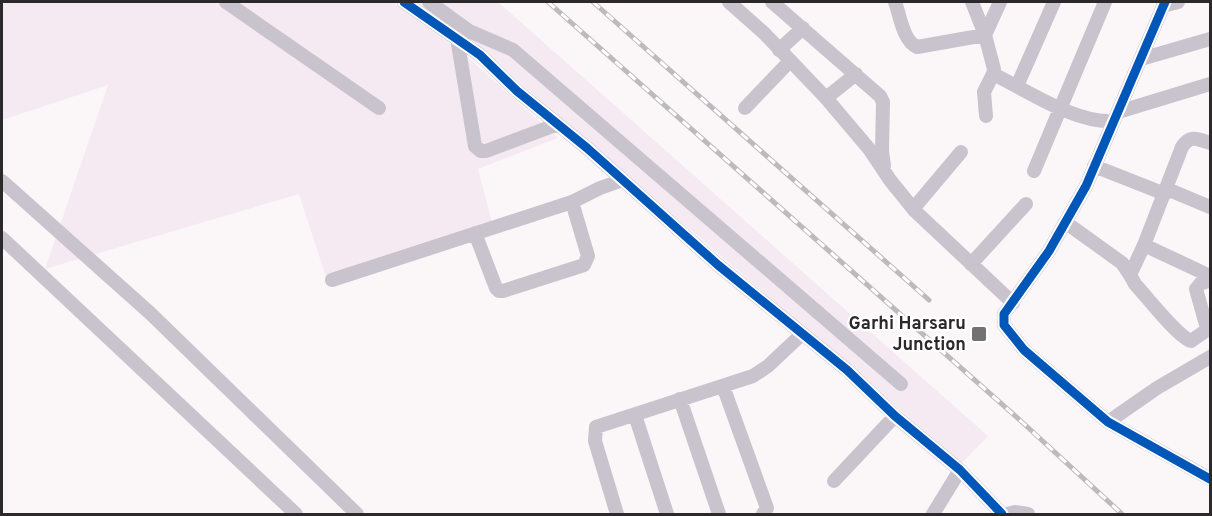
<svg xmlns="http://www.w3.org/2000/svg" width="1212" height="516" font-family="Overpass,sans-serif">
  <style>
    .built { fill: #f5eaf1 }
    .lines { fill: none; stroke-linecap: round; stroke-linejoin: round }
    .minor { stroke: #c9c3ce; stroke-width: 14 }
    .rail-casing { stroke: #bdbabe; stroke-width: 5 }
    .rail { stroke: #fff; stroke-width: 3; stroke-dasharray: 9; stroke-linecap: butt }
    .cycleway-casing { stroke: #fff; stroke-width: 13 }
    .cycleway { stroke: #0057b8; stroke-width: 9 }
    .poi-dot { fill: #747173; stroke: #fff; stroke-width: 2 }
    .labels { text-anchor: middle; dominant-baseline: central; stroke-width: 4.5; stroke-linejoin: round; paint-order: stroke }
    .poi-label { font-size: 18px; font-weight: bold; fill: #2c292b; stroke: #fff; text-anchor: end }
  </style>
  <rect width="100%" height="100%" fill="#fbf7f9"/>
  <path class="built" d="M2 2H393L463 53 558 138 478 169 492 222 326 277 299 194 45 269 108 85 2 120Z
    M418 2H498L988 436 962 463 458 30Z"/>
  <g class="lines">
    <path class="minor" d="M226 2 379 108
      M404 2 480 55 517 91 587 148 718 265 847 370 895 416 960 470 1002 514
      M429 2 469 31 513 50 901 384
      M729 2 764 33 826 98 870 150 890 180 915 211 1013 303
      M772 2 880 96 883 102 882 151 884 166
      M895 2C900 15 903 41 917 47L985 35 1000 2
      M972 2 985 35 994 69 993 74 984 92 986 116
      M1165 2 1086 186 1049 251 1004 314V325L1024 350 1108 422 1210 479
      M1163 6 1178 2
      M457 38 475 146 481 151H486L558 124
      M779 50 803 28
      M1141 59 1210 39
      M993 74C1028 91 1076 124 1114 121
      M1017 86 1054 2
      M826 98 856 74
      M745 108 790 61
      M1118 112 1210 84
      M1094 166 1165 194
      M1034 171 1105 2
      M2 181 150 313 357 514
      M1167 189 1210 207
      M913 209 961 152
      M1065 222 1122 263 1130 275 1144 245 1182 147C1190 134 1198 139 1210 143
      M475 233 496 288 499 291H503L584 265 588 256 572 202
      M2 238 296 514
      M1144 245 1210 276
      M971 264 1026 204
      M1130 275 1135 284C1147 297 1177 336 1191 341L1204 332 1207 328 1196 289 1201 283 1210 281
      M332 280 572 202 600 188 623 180
      M723 386 767 508 763 514
      M680 399 719 514
      M635 415 667 514
      M1108 422 1157 388 1210 357
      M834 481 895 416
      M617 514 595 441 596 427 753 376 768 366 802 334
      M933 514 960 470
      M1007 514 1015 512 1028 514"/>
    <g class="rail-casing">
      <path id="rail" d="M548 2 1022 422 1122 514
        M593 2 929 300"/>
    </g>
    <use href="#rail" class="rail"/>
    <g class="cycleway-casing">
      <path id="cycleway" d="M404 2 480 55 517 91 587 148 718 265 847 370 895 416 960 470 1002 514
        M1165 2 1086 186 1049 251 1004 314V325L1024 350 1108 422 1210 479"/>
    </g>
    <use href="#cycleway" class="cycleway"/>
  </g>
  <rect class="poi-dot" x="971" y="326" width="16" height="16" rx="3"/>
  <g class="labels">
    <g class="poi-label">
      <text x="966" y="324">Garhi Harsaru<tspan x="966" dy="21">Junction</tspan></text>
    </g>
  </g>
  <rect width="1212" height="516" fill="none" stroke="#2c292b" stroke-width="6"/>
</svg>
